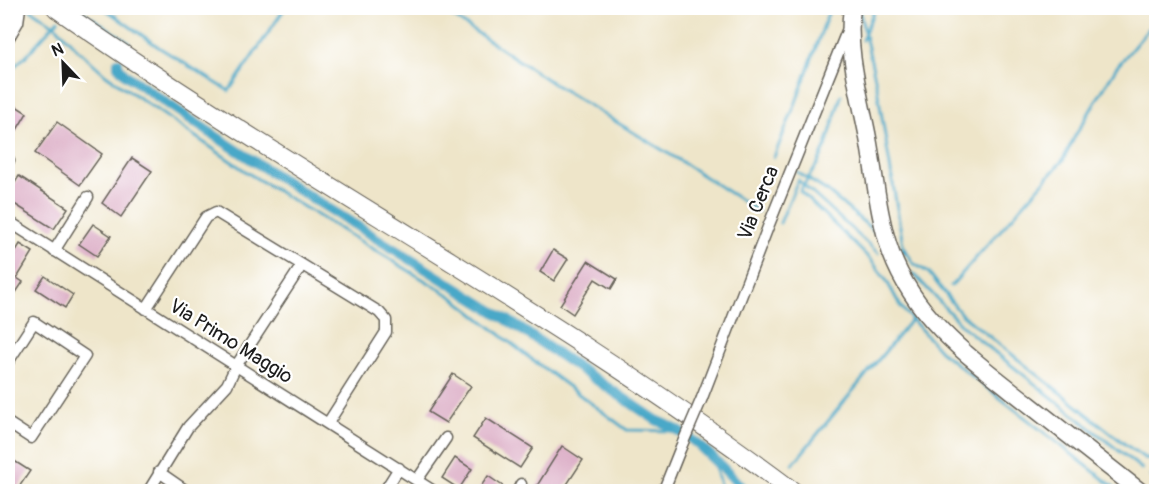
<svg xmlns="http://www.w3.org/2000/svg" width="1164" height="499" font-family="Pangolin,sans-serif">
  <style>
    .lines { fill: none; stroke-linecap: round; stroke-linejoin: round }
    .stream { stroke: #49a8c8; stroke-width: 3 }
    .canal { stroke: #49a8c8; stroke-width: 10 }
    .building { fill: #daa9c3 }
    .minor-casing { stroke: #666259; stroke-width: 13 }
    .secondary-casing { stroke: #666259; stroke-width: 19 }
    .trunk-casing { stroke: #666259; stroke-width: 20 }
    .minor { stroke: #fff; stroke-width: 10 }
    .secondary { stroke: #fff; stroke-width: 16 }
    .trunk { stroke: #fff; stroke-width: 18 }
    .minor-bridge-casing { stroke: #666259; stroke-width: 13; stroke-linecap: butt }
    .minor-bridge { stroke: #fff; stroke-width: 10 }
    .labels { text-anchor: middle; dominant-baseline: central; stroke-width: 4.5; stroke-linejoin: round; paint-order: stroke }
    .street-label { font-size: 20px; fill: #1c1c1c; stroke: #fff }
  </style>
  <rect width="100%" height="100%" fill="#fff"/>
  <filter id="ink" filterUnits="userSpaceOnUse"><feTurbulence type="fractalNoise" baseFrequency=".0167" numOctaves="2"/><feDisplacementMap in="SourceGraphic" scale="12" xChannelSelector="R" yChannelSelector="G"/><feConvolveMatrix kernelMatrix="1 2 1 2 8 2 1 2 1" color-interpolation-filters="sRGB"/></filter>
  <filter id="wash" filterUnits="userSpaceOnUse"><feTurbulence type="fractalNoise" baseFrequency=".008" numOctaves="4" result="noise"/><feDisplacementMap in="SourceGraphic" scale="24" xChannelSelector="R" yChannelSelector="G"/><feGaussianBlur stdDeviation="1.35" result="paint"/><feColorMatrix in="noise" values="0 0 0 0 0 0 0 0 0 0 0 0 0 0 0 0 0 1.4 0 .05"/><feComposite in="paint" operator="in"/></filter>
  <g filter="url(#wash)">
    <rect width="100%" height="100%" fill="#eee5c9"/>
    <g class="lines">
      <path class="stream" d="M29 8 57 27 76 48 106 75 251 175 454 298 526 355 627 430 676 431 682 435
        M77 8 129 42 127 46
        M104 8 160 48 229 91 285 8
        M440 8 557 86 674 157 758 211
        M863 8 860 13 877 87 903 245 913 263 929 273 961 314 1126 445 1146 459 1153 456
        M862 40 875 8
        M8 72 25 57 58 20
        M841 96 826 146 818 163 800 191 871 260 886 280 901 307 940 351 1120 492
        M774 157 795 105 830 8
        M797 172 827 191 874 231
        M780 223 798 180 878 253
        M896 245 907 254
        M913 273 962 326 1142 469
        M951 286 1063 160 1075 136 1116 68 1156 20
        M687 439 715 466 722 492
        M793 464 911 320
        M1151 476 1156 480"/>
      <path class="canal" d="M118 62V66L126 75 194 122 275 175 506 319 656 420C697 436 716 461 746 492"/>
    </g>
    <g id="blocks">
      <path class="building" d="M8 101 27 113 8 145Z
        M57 122 102 154 80 185 35 153Z
        M132 158 152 171 121 217 102 203Z
        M19 176 68 208 54 229 8 200V194Z
        M93 224 111 236 97 256 79 244Z
        M20 244 33 252 17 278 23 282 15 294 9 290 8 292V264Z
        M553 250 568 259 554 281 540 272Z
        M588 261 617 279 611 289 595 279 573 314 560 305Z
        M45 276 73 295 65 308 36 289Z
        M453 374 471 386 446 423 428 412Z
        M486 418 533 448 520 468 473 438Z
        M562 446 583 460 562 492H533Z
        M8 457 30 471 17 490 8 484Z
        M455 458 472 469 459 489 442 478Z
        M488 476 510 491V492H477Z"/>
    </g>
  </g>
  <g filter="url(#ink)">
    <use href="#blocks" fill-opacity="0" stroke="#666259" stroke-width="1.5"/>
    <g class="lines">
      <g class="minor-casing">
        <path id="minor" d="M8 39 18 22 20 8
          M8 162 9 160
          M8 221 435 492
          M54 251 88 197
          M146 309 206 217 216 212 379 312 386 320V332L328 423
          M8 362 34 322 85 356 31 438 8 423
          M702 398 768 227 847 31
          M159 472 188 492
          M417 480 446 438
          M148 492 188 427 227 385 236 366 302 265
          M384 492 399 468
          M517 492 521 484
          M663 492 681 447"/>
      </g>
      <g class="secondary-casing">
        <path id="secondary" d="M852 8C846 50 860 96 868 138 875 176 878 216 891 253 916 321 976 362 1030 405 1067 434 1104 463 1141 492"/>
      </g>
      <g class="trunk-casing">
        <path id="trunk" d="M56 8C297 177 559 314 794 492"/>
      </g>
      <use href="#minor" class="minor"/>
      <use href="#secondary" class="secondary"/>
      <use href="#trunk" class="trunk"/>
      <g class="minor-bridge-casing">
        <path id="minor-bridge" d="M681 447 702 398"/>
      </g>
      <use href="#minor-bridge" class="minor-bridge"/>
    </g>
  </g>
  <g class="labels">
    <g class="street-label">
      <text transform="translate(758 203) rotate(-68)">Via Cerca</text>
      <text transform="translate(231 341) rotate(32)">Via Primo Maggio</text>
    </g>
  </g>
  <rect width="1164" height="499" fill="none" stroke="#fff" stroke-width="30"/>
  <g transform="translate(63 63) rotate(337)" stroke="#ffffff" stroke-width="4.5" paint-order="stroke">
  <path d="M0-4.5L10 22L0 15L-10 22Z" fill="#1c1c1c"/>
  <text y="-9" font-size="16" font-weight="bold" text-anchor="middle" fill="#1c1c1c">N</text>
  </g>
</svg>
